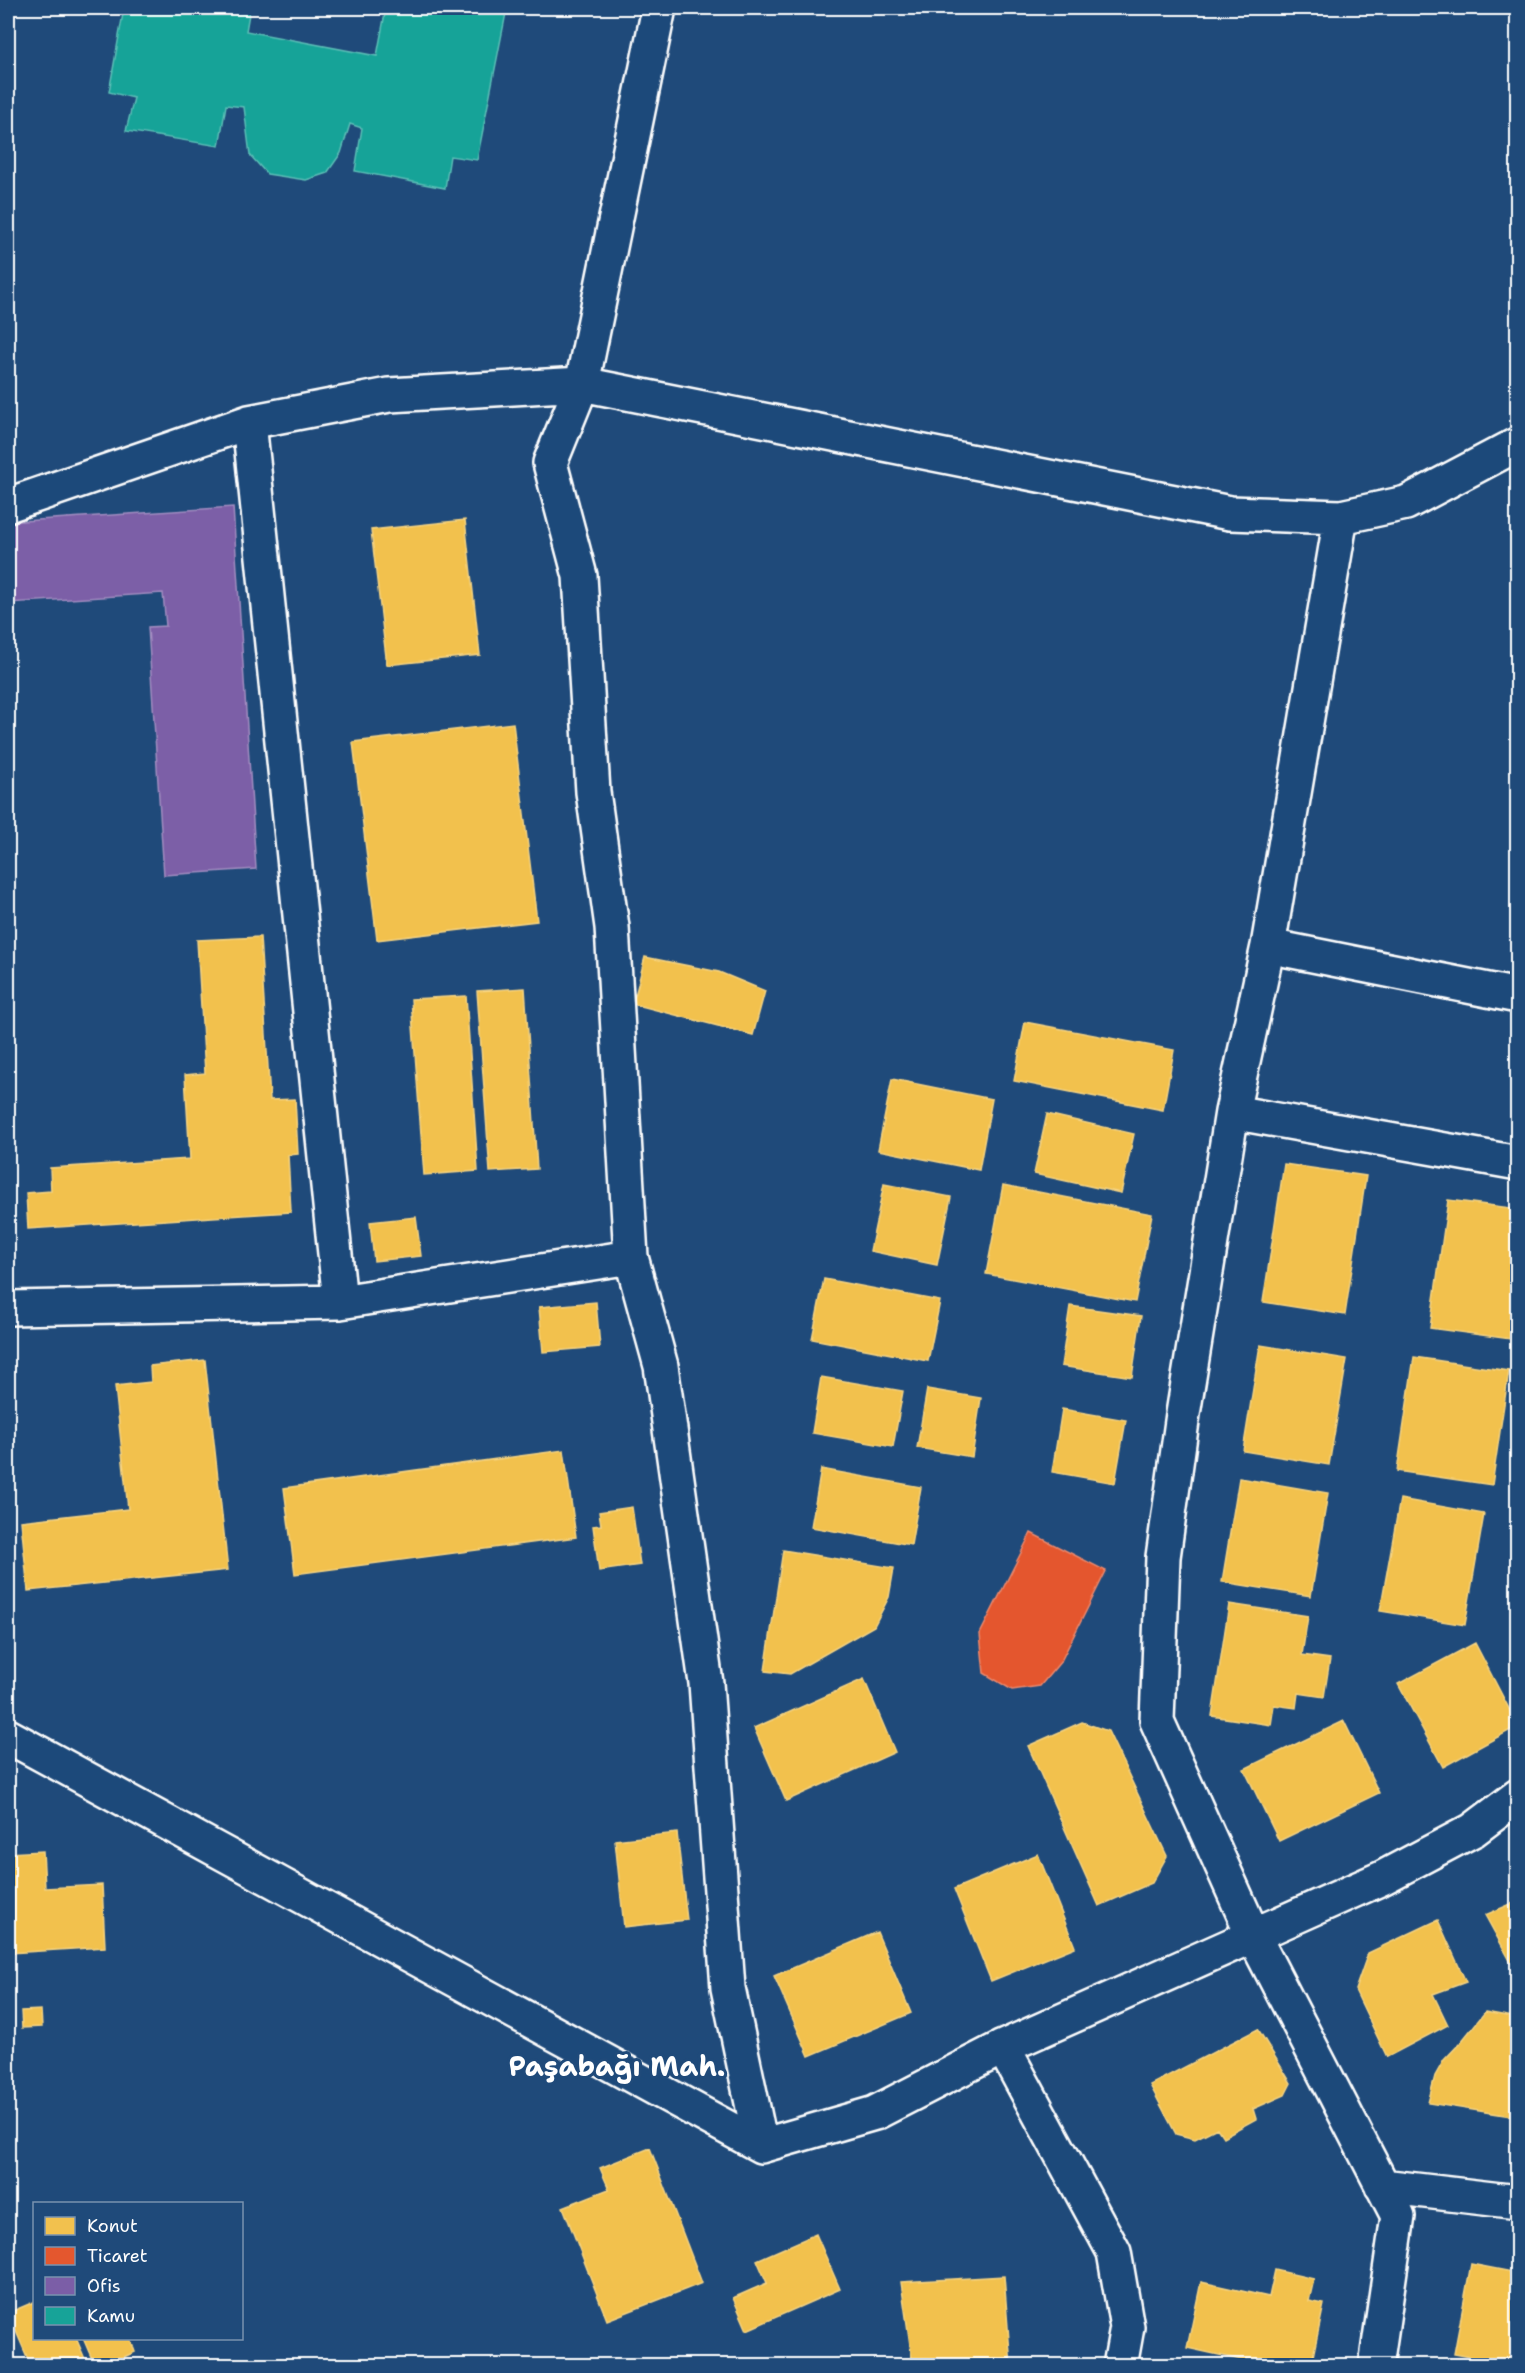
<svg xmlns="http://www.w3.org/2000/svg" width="1525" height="2373" font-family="'Shantell Sans',sans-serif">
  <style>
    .homes { fill: #f2c14e; stroke: #f6d483; stroke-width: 1.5 }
    .shops { fill: #e4572e; stroke: #ec896d; stroke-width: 1.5 }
    .offices { fill: #7b5ea7; stroke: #a38ec1; stroke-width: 1.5 }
    .public { fill: #17a398; stroke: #5dbfb7; stroke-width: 1.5 }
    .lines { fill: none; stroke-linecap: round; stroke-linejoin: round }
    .minor-casing { stroke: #fff; stroke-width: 38 }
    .minor { stroke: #1f4a7a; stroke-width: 33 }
    .labels { text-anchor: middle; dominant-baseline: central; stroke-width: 6; stroke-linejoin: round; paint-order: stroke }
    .district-label { font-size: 28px; font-weight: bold; fill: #fff; stroke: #1f4a7a }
  </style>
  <rect width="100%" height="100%" fill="#1f4a7a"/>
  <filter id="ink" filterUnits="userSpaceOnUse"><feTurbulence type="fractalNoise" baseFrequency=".0167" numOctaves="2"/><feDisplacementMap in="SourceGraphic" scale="12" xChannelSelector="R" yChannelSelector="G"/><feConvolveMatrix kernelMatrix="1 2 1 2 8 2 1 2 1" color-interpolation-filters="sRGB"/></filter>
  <g filter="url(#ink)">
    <path class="homes" d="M465 520 480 655 387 665 371 530Z
      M513 723 537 921 377 940 353 742Z
      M260 937 270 1100 295 1099 298 1154 288 1155 291 1212 28 1229 26 1193 51 1191 50 1168 190 1159 185 1075 205 1073 197 940Z
      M645 957 719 972 765 991 753 1035 633 1004Z
      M525 988 537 1169 490 1172 477 991Z
      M466 996 478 1171 424 1175 411 999Z
      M1025 1022 1174 1050 1163 1110 1014 1081Z
      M892 1079 992 1099 979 1170 878 1150Z
      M1047 1114 1134 1134 1121 1193 1034 1174Z
      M1284 1164 1366 1176 1345 1315 1263 1302Z
      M884 1184 951 1197 937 1265 870 1251Z
      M1003 1185 1152 1214 1135 1302 986 1274Z
      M1448 1200 1518 1209V1340L1430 1328Z
      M416 1217 421 1256 374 1261 370 1222Z
      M824 1279 940 1301 928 1361 812 1339Z
      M596 1302 600 1347 543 1352 539 1307Z
      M1070 1306 1141 1316 1132 1377 1061 1366Z
      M1260 1345 1347 1359 1329 1465 1243 1451Z
      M1414 1357 1509 1371 1492 1485 1397 1471Z
      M205 1360 228 1570 28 1591 21 1521 128 1509 115 1386 151 1382 150 1366Z
      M821 1377 903 1391 893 1447 812 1433Z
      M927 1389 981 1398 972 1457 917 1448Z
      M1062 1409 1126 1420 1115 1483 1052 1472Z
      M564 1450 576 1537 295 1574 284 1488Z
      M821 1469 921 1487 911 1545 811 1527Z
      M1239 1478 1328 1493 1311 1596 1222 1582Z
      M1400 1499 1484 1514 1465 1625 1380 1611Z
      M632 1507 640 1565 599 1571 593 1526 601 1525 599 1512Z
      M783 1550 894 1568 889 1597 874 1626 790 1674 765 1671Z
      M1229 1604 1308 1616 1302 1655 1330 1659 1324 1697 1298 1693 1296 1708 1274 1705 1271 1725 1212 1716Z
      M1475 1643 1518 1726 1443 1767 1398 1684Z
      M864 1679 895 1752 786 1801 754 1728Z
      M1344 1721 1379 1793 1279 1841 1244 1769Z
      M1082 1722 1108 1731 1167 1856 1152 1883 1099 1906 1028 1746Z
      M677 1833 687 1920 624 1927 615 1840Z
      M43 1851 45 1888 102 1885 105 1947 9 1953 13 2024H8V1853Z
      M1038 1854 1075 1947 991 1981 954 1889Z
      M1518 1901V1975L1485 1915Z
      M1438 1920 1466 1982 1433 1994 1448 2025 1387 2057 1355 1990 1368 1953Z
      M877 1932 911 2013 809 2056 774 1976Z
      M41 2010 42 2027 22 2028 21 2011Z
      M1485 2012 1518 2018V2117L1428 2103 1435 2076 1444 2060 1461 2042Z
      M1258 2029 1291 2083 1285 2095 1253 2109 1256 2119 1223 2137 1217 2128 1195 2139 1176 2134 1150 2085Z
      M650 2148 702 2283 607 2320 563 2207 609 2189 600 2168Z
      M816 2234 840 2289 747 2330 733 2298 767 2283 757 2260Z
      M1471 2264 1518 2273V2366L1454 2354Z
      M1275 2270 1314 2279 1309 2301 1324 2304 1311 2366 1293 2364V2366H1250L1251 2362 1187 2348 1201 2282 1269 2297Z
      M1004 2276 1011 2366H913L901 2282Z
      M34 2302V2338H76L88 2366H31L8 2313Z
      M83 2338H130L135 2352 104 2366H95Z"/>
    <path class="shops" d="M1031 1533 1106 1571 1061 1661 1040 1686 1012 1690 984 1673 980 1634Z"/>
    <path class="offices" d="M233 507 256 869 164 875 148 627 166 626 163 593 8 603V522Z"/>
    <path class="public" d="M124 8H250L246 31 377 56 386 8H507L477 160 450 156 445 188 355 171 362 128 350 124 341 153 327 173 306 180 267 174 250 155 244 107 226 105 219 146 126 131 134 98 109 92Z"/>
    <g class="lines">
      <g class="minor-casing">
        <path id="minor" d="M659 8 582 384 550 463 580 576 593 792 612 927 631 1257 661 1366 706 1683 728 1988 761 2146
          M249 422 340 1302
          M8 505 249 422 389 395 582 384 1230 513 1341 517 1406 503 1518 444
          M1341 517 1268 946 1232 1112 1183 1414 1163 1557 1157 1721 1253 1935 1398 2216 1376 2366
          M1268 946 1518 996
          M1232 1112 1518 1163
          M8 1308 340 1302 631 1257
          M8 1736 761 2146 875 2113 1003 2047 1382 1878 1473 1830 1518 1796
          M1003 2047 1114 2252 1127 2327 1120 2366
          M1382 2186 1518 2202"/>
      </g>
      <use href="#minor" class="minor"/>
    </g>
  </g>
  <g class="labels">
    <g class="district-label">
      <text x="617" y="2066">Paşabağı Mah.</text>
    </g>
  </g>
  <rect width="1525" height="2373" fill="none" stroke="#1f4a7a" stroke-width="30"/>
  <rect x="15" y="15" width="1495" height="2343" fill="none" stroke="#fff" stroke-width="2" filter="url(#ink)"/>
  <rect x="33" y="2202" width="210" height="138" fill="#1f4a7a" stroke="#7992af" stroke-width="1.5"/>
  <rect x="45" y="2217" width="30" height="18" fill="#f2c14e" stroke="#7992af" stroke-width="1.5"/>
  <text x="87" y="2232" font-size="18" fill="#ffffff">Konut</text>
  <rect x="45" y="2247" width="30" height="18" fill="#e4572e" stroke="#7992af" stroke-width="1.5"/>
  <text x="87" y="2262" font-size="18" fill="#ffffff">Ticaret</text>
  <rect x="45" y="2277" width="30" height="18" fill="#7b5ea7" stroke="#7992af" stroke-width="1.5"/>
  <text x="87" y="2292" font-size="18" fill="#ffffff">Ofis</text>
  <rect x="45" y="2307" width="30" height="18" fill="#17a398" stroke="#7992af" stroke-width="1.5"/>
  <text x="87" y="2322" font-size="18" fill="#ffffff">Kamu</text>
</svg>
